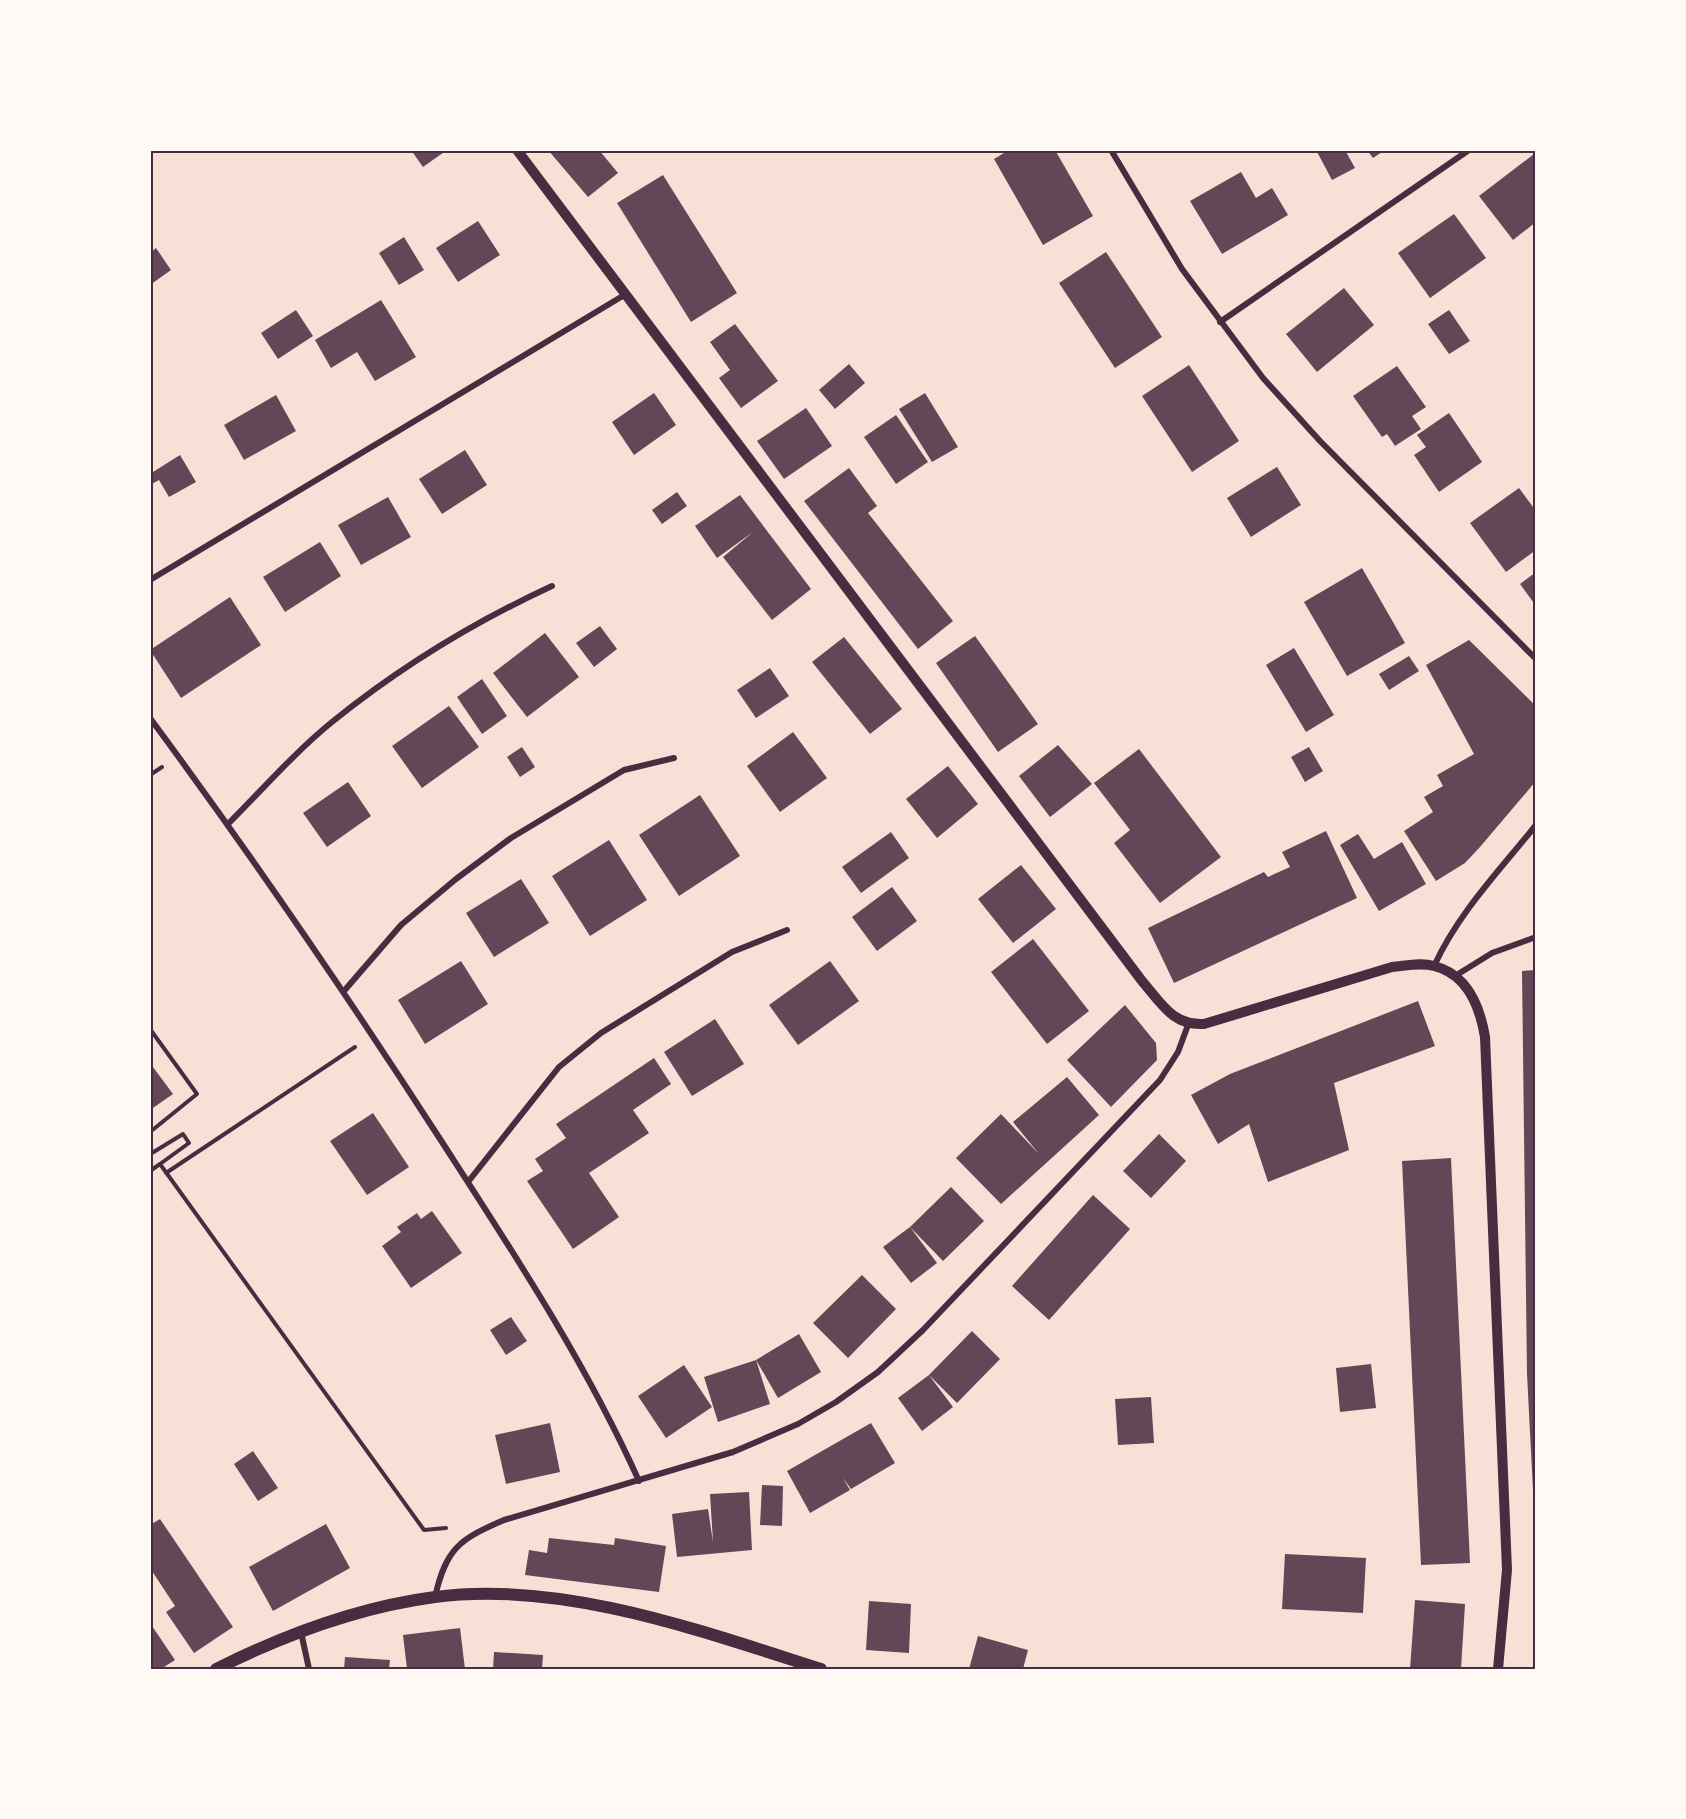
<svg xmlns="http://www.w3.org/2000/svg" width="1686" height="1819" font-family="'DM Sans',sans-serif">
  <style>
    .building { fill: #644757 }
    .lines { fill: none; stroke-linecap: round; stroke-linejoin: round }
    .path { stroke: #4a2c40; stroke-width: 4 }
    .minor { stroke: #4a2c40; stroke-width: 6 }
    .tertiary { stroke: #4a2c40; stroke-width: 10 }
    .secondary { stroke: #4a2c40; stroke-width: 12 }
    .neatline { fill: none; stroke: #4a2c40; stroke-width: 2 }
  </style>
  <rect width="100%" height="100%" fill="#f7e1d7"/>
  <path class="building" d="M411 150H447L423 167Z
    M548 150H599L618 173 588 197Z
    M1009 150H1055L1093 216 1043 245 994 159Z
    M1316 150H1345L1355 168 1332 180Z
    M1367 150H1385L1373 158Z
    M1534 154 1536 222 1513 240 1479 196Z
    M1241 172 1256 198 1272 188 1288 215 1222 254 1190 201Z
    M663 175 737 293 691 322 617 203Z
    M1454 214 1486 258 1430 298 1398 253Z
    M478 221 500 255 458 282 436 248Z
    M404 237 424 270 399 285 379 253Z
    M156 248 171 270 150 285V253Z
    M1106 252 1162 337 1115 368 1059 283Z
    M1344 288 1374 325 1317 372 1286 334Z
    M381 300 416 357 375 381 357 352 331 368 315 340Z
    M296 310 313 336 278 359 261 333Z
    M1449 310 1470 341 1449 354 1428 324Z
    M735 324 778 381 741 408 719 378 730 370 710 342Z
    M849 364 865 383 835 409 819 390Z
    M1189 365 1239 441 1192 472 1142 396Z
    M1397 366 1426 407 1412 416 1421 429 1395 446 1387 434 1382 437 1353 396Z
    M654 393 676 425 634 455 612 422Z
    M925 393 958 447 932 462 899 409Z
    M276 395 296 431 244 460 224 425Z
    M806 408 832 446 784 479 757 441Z
    M1449 413 1482 462 1439 492 1414 455 1426 447 1417 435Z
    M896 415 928 462 896 484 864 437Z
    M465 450 487 485 442 514 419 479Z
    M180 455 196 482 169 497 159 480 150 485V466L153 472Z
    M1277 467 1301 505 1251 537 1227 498Z
    M849 468 877 506 868 513 953 621 918 649 804 501Z
    M1519 488 1536 511V550L1506 572 1470 523Z
    M677 492 687 506 662 524 652 510Z
    M740 495 811 589 772 620 723 557 753 532 717 558 695 526Z
    M388 497 411 537 361 565 338 525Z
    M320 542 341 576 285 612 263 577Z
    M1362 568 1405 643 1347 676 1304 602Z
    M1536 572V606L1520 584Z
    M230 597 261 645 181 698 150 650Z
    M600 626 617 649 594 667 576 643Z
    M545 633 579 677 527 717 493 673Z
    M975 636 1038 724 998 752 936 663Z
    M844 637 902 709 870 734 812 662Z
    M1469 640 1536 706V781L1480 847 1465 863 1436 881 1404 831 1433 812 1424 797 1443 786 1437 775 1474 754 1426 665Z
    M1294 648 1334 715 1306 732 1266 665Z
    M1409 656 1419 671 1389 690 1379 674Z
    M770 668 789 696 756 718 737 690Z
    M482 679 507 716 482 734 457 697Z
    M449 706 479 747 422 788 392 746Z
    M793 732 827 778 780 812 747 766Z
    M1058 745 1092 784 1050 817 1019 776Z
    M522 747 535 767 520 777 507 757Z
    M1309 747 1323 771 1305 782 1291 757Z
    M1139 749 1221 857 1160 903 1114 843 1130 830 1094 783Z
    M948 766 978 804 937 838 906 799Z
    M348 782 371 816 327 847 303 813Z
    M700 795 740 856 679 896 639 835Z
    M1326 831 1357 898 1174 983 1148 928 1264 872 1268 877 1290 867 1282 852Z
    M891 832 909 858 861 893 842 867Z
    M1358 834 1374 859 1402 842 1426 884 1379 911 1340 845Z
    M609 840 647 900 590 936 552 876Z
    M1021 865 1056 909 1013 943 978 899Z
    M521 879 549 923 494 957 466 913Z
    M892 887 917 921 877 951 852 917Z
    M1033 939 1089 1011 1047 1044 991 972Z
    M461 961 488 1004 425 1044 398 1000Z
    M830 961 859 1001 798 1045 769 1005Z
    M1536 970V1510H1534L1527 1374 1522 971Z
    M1418 1001 1435 1046 1334 1083 1349 1150 1268 1182 1249 1124 1218 1144 1191 1095 1230 1074Z
    M1125 1005 1156 1043 1157 1060 1111 1107 1067 1060Z
    M715 1019 744 1064 692 1096 664 1052Z
    M654 1058 671 1084 633 1110 649 1133 589 1173 619 1217 573 1249 527 1181 543 1171 535 1159 566 1138 556 1124Z
    M150 1063 173 1094 150 1110Z
    M1067 1077 1099 1115 1001 1204 956 1158 1001 1114 1039 1154 1013 1122Z
    M373 1113 409 1167 367 1195 330 1141Z
    M1159 1134 1186 1161 1151 1198 1123 1171Z
    M1451 1158 1470 1563 1421 1565 1402 1161Z
    M951 1187 984 1221 943 1261 910 1227Z
    M1093 1195 1130 1229 1049 1320 1012 1286Z
    M432 1211 462 1253 411 1288 382 1246 401 1232 397 1227 417 1213 421 1219Z
    M910 1227 937 1263 911 1283 883 1247Z
    M862 1275 896 1309 848 1358 813 1323Z
    M511 1317 527 1341 506 1355 490 1330Z
    M972 1331 1000 1359 957 1403 929 1375Z
    M799 1334 821 1372 778 1398 756 1360Z
    M756 1360 770 1404 718 1422 704 1377Z
    M1371 1364 1376 1408 1340 1412 1336 1368Z
    M684 1365 712 1407 666 1438 638 1396Z
    M929 1375 953 1407 922 1431 898 1398Z
    M1151 1397 1154 1443 1118 1445 1115 1399Z
    M550 1423 560 1472 506 1484 495 1435Z
    M871 1423 895 1463 851 1489 843 1478 850 1490 810 1513 787 1471Z
    M253 1451 278 1488 258 1501 234 1464Z
    M762 1485 783 1486 782 1526 760 1525Z
    M749 1492 752 1550 677 1557 672 1514 708 1509 713 1542 710 1494Z
    M160 1519 233 1627 194 1653 166 1612 175 1606 150 1568V1525Z
    M326 1524 350 1568 273 1611 249 1567Z
    M549 1538 614 1545 615 1538 666 1546 659 1592 525 1575 529 1550 547 1553Z
    M1285 1554 1366 1558 1363 1613 1282 1609Z
    M1415 1600 1465 1604 1461 1669H1410Z
    M869 1601 911 1604 909 1653 866 1650Z
    M150 1623 175 1660 161 1669H150Z
    M460 1628 465 1669H407L403 1635Z
    M978 1636 1028 1650 1023 1669H969Z
    M494 1652 543 1655 542 1669H493Z
    M345 1657 390 1660 389 1669H344Z"/>
  <g class="lines">
    <path class="path" d="M150 775 162 767
      M150 1029 197 1094 150 1132
      M150 1149 152 1153 183 1134 189 1143 160 1164
      M150 1171 160 1164 424 1530 446 1528
      M166 1173 355 1047"/>
    <path class="minor" d="M1111 150 1182 269 1263 378 1320 441 1536 659
      M1220 322 1469 150
      M150 580 626 294
      M150 718C252 856 349 998 442 1142 513 1252 585 1361 639 1481
      M228 824C262 790 295 752 332 722 399 668 474 622 552 586
      M1434 966C1459 912 1499 871 1536 825
      M1455 976 1492 953 1536 937
      M344 991 401 925 456 879 511 838 624 770 674 758
      M468 1182 559 1067 601 1033 732 952 787 930
      M435 1597C446 1548 460 1539 504 1520L733 1452 798 1424 836 1402 878 1372 923 1330 1160 1080 1178 1052 1188 1025
      M301 1632 309 1669"/>
    <path class="tertiary" d="M517 150 1142 981C1161 1003 1173 1026 1204 1024L1392 967C1405 966 1421 962 1434 966 1467 974 1480 1007 1485 1037L1507 1570 1498 1669"/>
    <path class="secondary" d="M216 1669C284 1635 359 1607 435 1597 562 1580 701 1631 821 1669"/>
  </g>
  <rect width="1686" height="1819" fill="none" stroke="#fffaf5" stroke-width="303"/>
  <rect x="152" y="152" width="1382" height="1516" class="neatline"/>
</svg>
